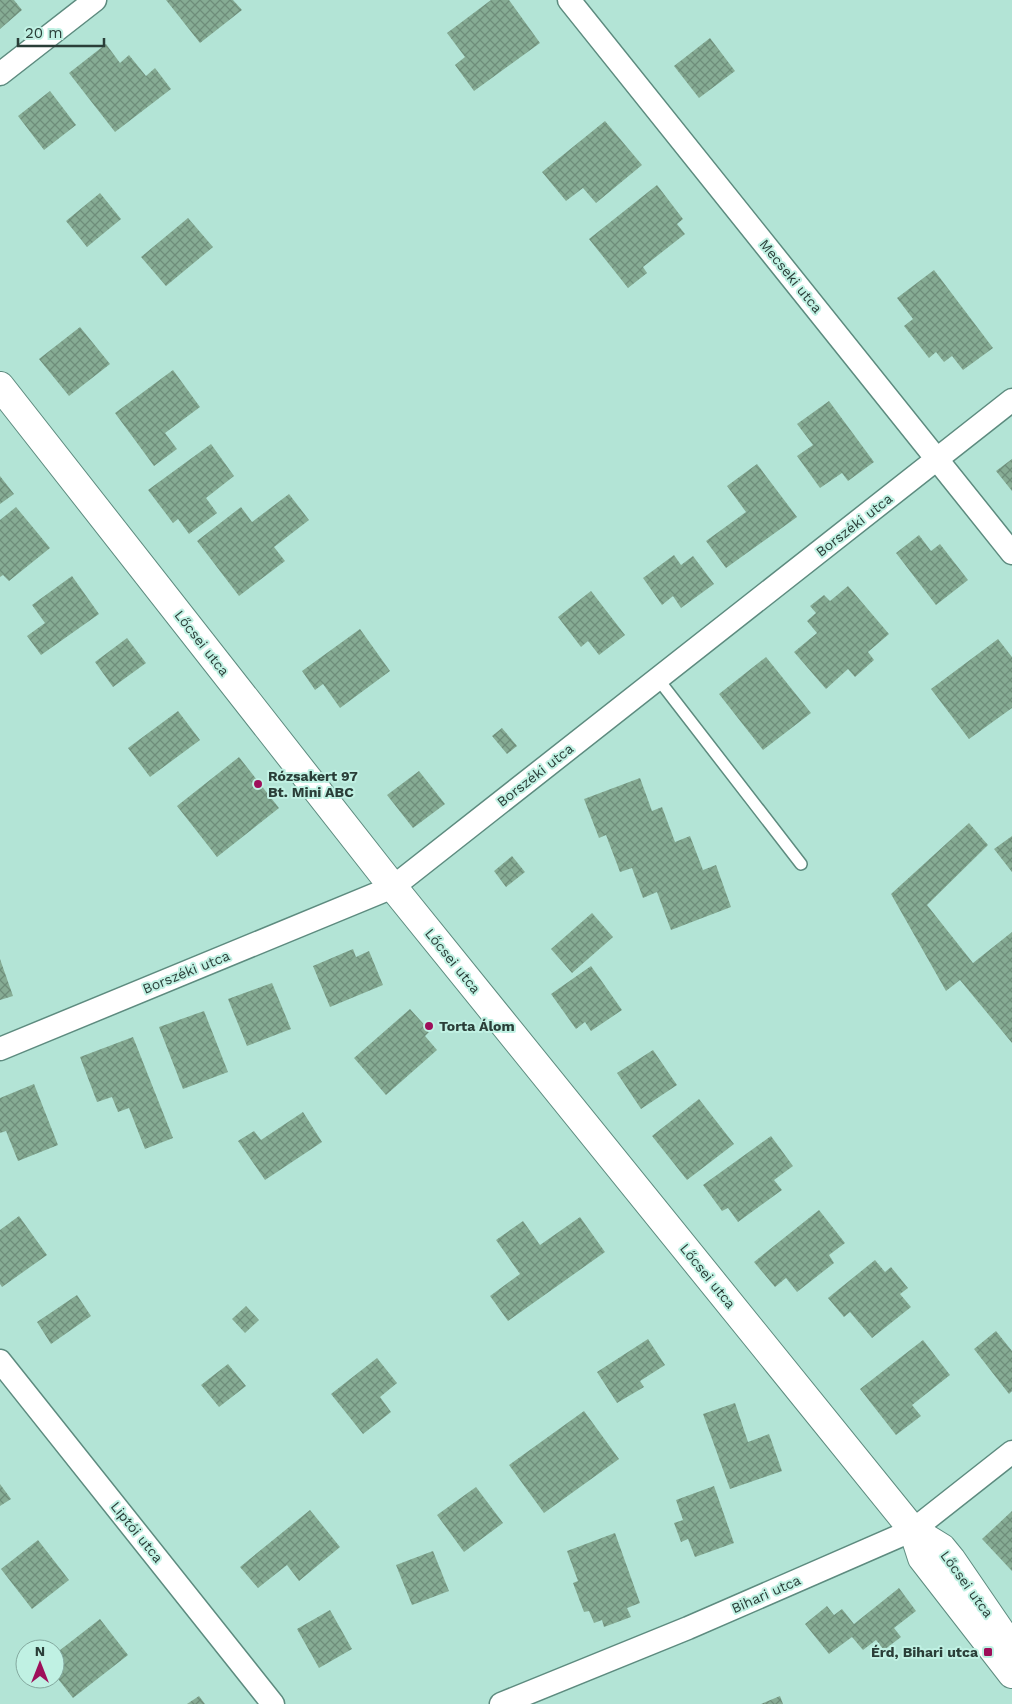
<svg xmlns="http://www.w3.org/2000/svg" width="1012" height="1704" font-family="'Work Sans',sans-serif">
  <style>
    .building { fill: url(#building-cross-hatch) }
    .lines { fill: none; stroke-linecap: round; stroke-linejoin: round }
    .lane-casing { stroke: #5d8b7f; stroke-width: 14 }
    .street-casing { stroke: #5d8b7f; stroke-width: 25 }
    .secondary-casing { stroke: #5d8b7f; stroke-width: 30 }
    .lane { stroke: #fff; stroke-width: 11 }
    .street { stroke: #fff; stroke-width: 22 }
    .secondary { stroke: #fff; stroke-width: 28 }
    .poi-dot { fill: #9e0f5a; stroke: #c0f1e3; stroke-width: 2 }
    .labels { text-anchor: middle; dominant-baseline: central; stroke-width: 4; stroke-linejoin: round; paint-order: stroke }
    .street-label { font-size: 14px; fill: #2a3e38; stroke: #c0f1e3 }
    .poi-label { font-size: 14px; font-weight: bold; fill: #2a3e38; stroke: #c0f1e3; text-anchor: start }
  </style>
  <defs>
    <pattern id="building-cross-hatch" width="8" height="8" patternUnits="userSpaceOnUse" patternTransform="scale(1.25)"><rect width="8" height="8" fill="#86ac94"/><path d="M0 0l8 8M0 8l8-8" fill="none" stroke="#6e8d7a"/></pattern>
  </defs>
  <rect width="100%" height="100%" fill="#b3e4d6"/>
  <path class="building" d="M0 0H14L22 10 0 29Z
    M166 0H233L242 10 200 43Z
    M491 0H509L540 43 474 91 455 65 465 57 447 33Z
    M710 38 735 71 699 98 674 66Z
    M106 44 120 63 129 55 146 76 155 68 171 89 115 132 69 73Z
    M50 91 76 125 44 150 18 116Z
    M605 121 642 165 596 203 583 188 566 201 542 172Z
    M657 185 683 219 677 224 685 234 643 267 647 273 628 288 589 239Z
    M100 193 121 219 87 247 66 221Z
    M188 218 213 247 166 286 141 257Z
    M934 270 993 348 963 370 952 356 944 362 936 352 929 358 904 326 913 319 897 298Z
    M80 327 110 364 69 396 39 359Z
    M173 370 200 407 165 433 177 449 154 466 115 413Z
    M829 401 874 462 848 481 842 473 820 488 797 456 813 445 797 424Z
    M211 444 234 476 206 498 217 513 189 534 178 519 173 523 148 490Z
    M1012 459V491L996 471Z
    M757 464 797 517 726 568 706 541 746 512 727 486Z
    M0 476 14 494 0 504Z
    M289 494 309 520 274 547 285 561 239 596 197 541 241 507 252 522Z
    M16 507 50 548 9 581 3 575 0 577V520Z
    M919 535 931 551 940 544 968 580 936 605 896 553Z
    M674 555 681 565 693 556 714 584 681 608 673 596 662 605 643 578Z
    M72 576 99 614 41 655 27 636 45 623 32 605Z
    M848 586 889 634 868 652 874 660 855 677 848 669 826 689 794 652 817 633 807 621 816 613 810 606 824 595 830 601Z
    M591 591 625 635 599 655 588 641 581 647 558 617Z
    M360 629 390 671 340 708 323 684 315 690 302 671Z
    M127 638 146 663 113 687 95 662Z
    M998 639 1012 657V708L969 739 931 689Z
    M766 657 811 713 763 750 719 694Z
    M178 711 200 740 150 777 128 748Z
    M502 728 517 746 507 754 492 736Z
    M239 757 279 808 217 857 177 806Z
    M419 771 445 804 413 828 387 795Z
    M640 778 652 811 662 807 675 842 690 836 703 870 716 865 731 907 671 930 657 892 643 898 632 868 620 872 606 835 599 838 584 799Z
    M969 823 988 845 927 905 973 963 1012 932V1043L960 980 946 991 891 894Z
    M1012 836V872L994 849Z
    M512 856 525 872 506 887 494 871Z
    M592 913 613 937 572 973 551 949Z
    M353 949 356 957 369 951 383 985 330 1007 313 966Z
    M0 959 13 996 0 1000Z
    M591 966 622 1010 591 1031 585 1022 576 1029 551 994Z
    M272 983 291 1029 247 1046 228 999Z
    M410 1009 430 1031 425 1036 437 1050 386 1095 354 1058Z
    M204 1011 228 1072 183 1089 159 1027Z
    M133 1037 173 1138 145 1149 129 1108 118 1112 112 1097 97 1102 80 1057Z
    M653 1050 677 1085 641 1109 617 1073Z
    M34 1084 58 1145 18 1161 6 1131 0 1133V1098Z
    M699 1099 734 1144 687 1180 652 1136Z
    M303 1112 322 1142 265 1180 238 1141 254 1131 261 1140Z
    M771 1136 793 1166 774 1180 782 1190 738 1222 728 1208 722 1211 703 1185Z
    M819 1210 845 1243 829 1255 834 1263 797 1292 786 1278 775 1287 754 1262Z
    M19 1216 47 1255 2 1287 0 1284V1230Z
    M580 1217 605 1252 508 1321 490 1296 520 1274 496 1240 523 1221 540 1245Z
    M875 1260 885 1272 891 1267 908 1288 900 1294 911 1307 872 1338 850 1312 844 1317 828 1298Z
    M77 1295 91 1316 51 1344 37 1322Z
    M246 1306 259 1320 245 1333 232 1319Z
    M996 1331 1012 1351V1391L1009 1394 974 1349Z
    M648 1339 665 1365 640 1381 644 1387 617 1403 597 1372Z
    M923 1340 950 1375 912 1405 921 1416 896 1435 860 1389Z
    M377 1358 397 1383 380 1397 391 1412 363 1434 331 1394Z
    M228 1364 246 1386 219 1407 201 1385Z
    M735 1403 748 1442 769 1434 782 1471 730 1489 703 1414Z
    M584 1411 619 1459 544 1513 509 1465Z
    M0 1484 11 1499 0 1506Z
    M714 1486 734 1543 695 1557 688 1539 681 1542 674 1523 683 1520 676 1500Z
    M476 1487 503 1523 464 1552 437 1515Z
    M310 1510 340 1547 299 1581 287 1565 258 1588 240 1567Z
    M1012 1511V1571L982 1539Z
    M615 1533 640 1603 627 1608 631 1617 604 1627 602 1620 594 1623 589 1611 584 1612 573 1583 578 1581 567 1551Z
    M38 1540 69 1580 32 1609 1 1569Z
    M433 1551 449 1591 412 1605 396 1565Z
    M899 1588 916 1611 894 1628 901 1637 884 1650 876 1640 863 1650 852 1637 829 1654 805 1624 827 1606 834 1615 842 1609 854 1624Z
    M330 1610 352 1649 319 1668 297 1629Z
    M100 1619 128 1655 73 1698 55 1675V1654Z
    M199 1696 205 1704H187Z
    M780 1696 783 1704H761Z"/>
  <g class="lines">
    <g class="lane-casing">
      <path id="lane" d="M658 679 801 864"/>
    </g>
    <g class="street-casing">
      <path id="street" d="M569 0 1012 553
        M0 74 95 0
        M0 1049 393 887 1012 400
        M0 1361 273 1704
        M501 1704 688 1628 913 1530 1012 1452"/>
    </g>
    <g class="secondary-casing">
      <path id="secondary" d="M0 386 393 887 913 1530 942 1548 951 1559 1012 1648
        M913 1530 922 1558 1012 1674"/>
    </g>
    <use href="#lane" class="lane"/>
    <use href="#street" class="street"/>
    <use href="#secondary" class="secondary"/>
  </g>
  <g class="poi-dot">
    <circle cx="258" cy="784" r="5"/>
    <circle cx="429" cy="1026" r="5"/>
    <rect x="983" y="1647" width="10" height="10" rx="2.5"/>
  </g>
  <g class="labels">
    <g class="street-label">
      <text transform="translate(791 276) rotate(51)">Mecseki utca</text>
      <text transform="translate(854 525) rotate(-38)">Borszéki utca</text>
      <text transform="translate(202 643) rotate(52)">Lőcsei utca</text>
      <text transform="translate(535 775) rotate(-38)">Borszéki utca</text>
      <text transform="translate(453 961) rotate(51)">Lőcsei utca</text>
      <text transform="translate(186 972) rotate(-22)">Borszéki utca</text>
      <text transform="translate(708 1276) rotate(51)">Lőcsei utca</text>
      <text transform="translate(137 1532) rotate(51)">Liptói utca</text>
      <text transform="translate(967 1584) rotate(54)">Lőcsei utca</text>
      <text transform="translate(766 1594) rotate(-24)">Bihari utca</text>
    </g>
    <g class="poi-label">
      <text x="268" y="776">Rózsakert 97<tspan x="268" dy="16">Bt. Mini ABC</tspan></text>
      <text x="439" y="1026">Torta Álom</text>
      <text x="978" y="1652" text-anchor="end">Érd, Bihari utca</text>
    </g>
  </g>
  <g transform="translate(40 1664)"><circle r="24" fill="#c0f1e3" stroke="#84a99f"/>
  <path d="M0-4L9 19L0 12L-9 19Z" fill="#9e0f5a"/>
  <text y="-8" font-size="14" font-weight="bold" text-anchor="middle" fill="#2a3e38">N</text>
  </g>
  <path d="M18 38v8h86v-8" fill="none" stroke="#2a3e38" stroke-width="2.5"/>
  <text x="25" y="38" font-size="15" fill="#2a3e38" stroke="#c0f1e3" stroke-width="4" paint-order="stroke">20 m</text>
</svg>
